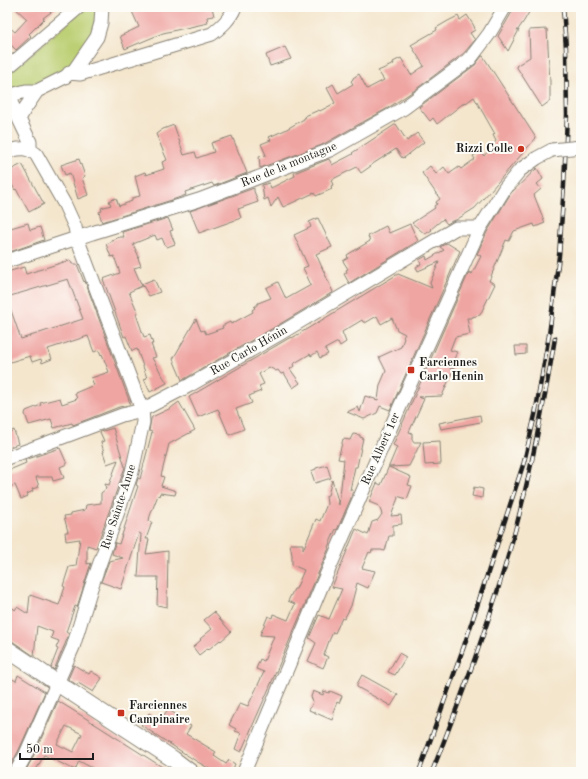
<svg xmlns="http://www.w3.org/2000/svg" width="588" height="779" font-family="'Old Standard TT',serif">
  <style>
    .built { fill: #f7d0c9 }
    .green { fill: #bccf73; stroke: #6c7648 }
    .building { fill: #efa6a3; fill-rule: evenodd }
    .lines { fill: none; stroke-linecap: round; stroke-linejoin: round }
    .minor-casing { stroke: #888174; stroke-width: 15 }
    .major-casing { stroke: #888174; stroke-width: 18 }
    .minor { stroke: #fff; stroke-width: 13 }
    .major { stroke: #fff; stroke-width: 16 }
    .rail-casing { stroke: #1c1c1c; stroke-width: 4.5 }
    .rail { stroke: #fdfcf7; stroke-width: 3; stroke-dasharray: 9; stroke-linecap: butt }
    .minor-bridge-casing { stroke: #888174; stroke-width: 15; stroke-linecap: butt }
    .minor-bridge { stroke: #fff; stroke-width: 13 }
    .poi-dot { fill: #c8321e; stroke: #fdfcf7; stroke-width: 1.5 }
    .labels { text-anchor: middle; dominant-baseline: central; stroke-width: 4; stroke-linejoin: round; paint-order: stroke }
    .poi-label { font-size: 12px; font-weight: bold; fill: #1c1c1c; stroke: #fdfcf7; text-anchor: start }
    .street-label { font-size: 12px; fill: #1c1c1c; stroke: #fdfcf7 }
  </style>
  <rect width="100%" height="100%" fill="#fdfcf7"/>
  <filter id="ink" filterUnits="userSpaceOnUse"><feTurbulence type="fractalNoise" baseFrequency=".025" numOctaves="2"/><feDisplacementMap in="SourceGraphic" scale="8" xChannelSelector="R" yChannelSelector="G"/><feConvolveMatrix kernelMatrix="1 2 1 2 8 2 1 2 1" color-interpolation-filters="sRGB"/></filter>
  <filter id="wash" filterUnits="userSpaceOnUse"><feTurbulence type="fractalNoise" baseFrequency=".012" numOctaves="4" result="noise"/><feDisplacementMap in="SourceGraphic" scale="16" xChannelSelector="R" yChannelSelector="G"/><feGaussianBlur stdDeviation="0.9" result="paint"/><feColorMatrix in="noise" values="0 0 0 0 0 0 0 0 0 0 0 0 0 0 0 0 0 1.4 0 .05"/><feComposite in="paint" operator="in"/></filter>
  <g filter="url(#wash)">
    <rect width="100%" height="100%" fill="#f4e6cd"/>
    <path class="built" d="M79 259 103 333 7 365V283Z"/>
    <path class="green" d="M86 7H98L93 33 67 69 45 82 17 89 11 88 8 85 7 78 9 73Z"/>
    <g id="blocks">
      <path class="building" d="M14 7H58L43 18 44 19 29 34 31 36 16 50 7 41V25L15 32 27 19Z
        M130 7H212L214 16 207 17 208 23 163 33 125 49 120 36 139 27Z
        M515 7H532L524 21 517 31 519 30 508 51 498 36Z
        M467 15 474 26 475 30 470 33 475 40 464 53 415 90 388 108 322 145 260 168 259 156 266 155 261 144 271 140 269 137 285 130 304 119V118L306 117 305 116 319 110 320 111 335 103 327 88 333 84 338 93 353 84 351 81 353 79V78L359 74 367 89 384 80 378 71 394 64 393 62 401 58 411 75 424 66 411 45 423 38 437 30 436 28 448 21 458 16 460 20Z
        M547 29 550 82V101L542 107 516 66 530 57 529 30Z
        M285 47 291 59 270 66 266 55Z
        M482 56H483L536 138 528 147 491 190 475 208 456 220 452 221 447 224 443 219 431 229 432 230 425 234 412 223 435 208 434 206 437 204 436 202 440 199 422 173 430 166 436 174 444 167 449 174 459 167 461 169 475 159 473 156 480 151 484 156 496 141 493 135 495 134 474 97 466 103 465 102 437 124 433 118 430 121 419 107 475 65Z
        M396 124 407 141 417 133 424 142 404 158V157L402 158 396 149 371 165V166L361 173 357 167 331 180 333 185 331 186 332 189 316 196 314 193 283 207 278 197 271 207 268 198 264 200 262 185 269 183 271 188 295 176 294 173 329 159 332 165 353 154 352 153Z
        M174 125 184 155 195 152 197 158 214 152 211 143 232 136 247 173 214 186 212 183 185 192 186 195 175 199 102 222 99 212 102 211 101 208 111 205 109 201 116 198 119 206 132 201V198L140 196 135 176 145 172 146 175 164 169 162 162 167 160 156 134 163 129Z
        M79 159 85 176 82 178 88 195 78 199 70 173 65 175 61 165Z
        M22 164 44 204 29 212 16 189 15 190 11 183 7 184V172Z
        M537 168 543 179 537 184 541 189 534 195 545 223 535 227 534 224 514 231 509 241 506 240 489 281 495 284 480 315 472 317V318H467L470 334 455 337 450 350 457 352 450 369 454 368 442 396 418 397 424 399 409 432 412 433V440H413V442H421L409 466 389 467 411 477 408 485 412 486 407 499 397 496 398 498 391 516 401 515 402 524 393 525V536H389L385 551 381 550H372L371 553 369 552 362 568 375 571 368 588 357 583 351 606 344 619 342 618 335 633 333 632 329 641 324 655 328 657 323 668 308 661 316 643 309 638 319 615 329 619 342 589 332 587 356 529 368 535 372 522 378 520 382 514 379 506 369 502 377 483 381 485 397 447 393 445 469 272 472 274 481 256 477 254 487 232 511 193Z
        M254 188V191L258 202 238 209 241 218 199 233 190 211Z
        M168 218 173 230 170 231 175 244 167 247 166 245H165L162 238 157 240 155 235 133 244 139 257 138 258 141 266 134 268 142 286 129 292 138 313 136 314 144 337 150 335 153 344H151L156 357 152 358 167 383 150 392 144 379 147 378 137 349 132 351 126 336 124 337 103 279 120 273 114 256 111 257 106 244 111 242V240L120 237H124L122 232Z
        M318 218 332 247 316 254 333 292 275 327 186 378 182 380 173 359 196 319 201 331 204 330 206 334 223 328 222 326 230 322 231 324 253 312 252 310 255 308 254 307 257 305 258 303 271 298 266 288 278 282 286 299 311 285 303 268 308 266 294 235 311 227 309 222Z
        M28 223 30 230 40 227 44 240 7 253V229Z
        M410 224 418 241 349 283 344 274 347 272 346 270 348 269 343 261 348 258 347 255 370 241 368 236 378 231V230L386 226 389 233Z
        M447 243 460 251 390 410 380 406 377 413 364 419 347 412 358 407 360 412 365 396 378 400 380 385 386 371 379 357 401 347 404 338 403 337 405 334 397 330 392 318 381 324 377 316 365 323V322H363L362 320 342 332 346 342 340 346 338 342 325 349 328 354 320 358 317 352 311 356 310 354 293 364 294 366 290 369 300 383 293 388 284 373 281 374 278 370 276 371 269 367 259 374 264 384 259 386 261 391 249 396 252 403 236 409 244 429 229 435 218 409 198 417 189 397 291 337 292 338 398 274 432 288 430 283 439 262 418 271 416 267 421 264 419 260 426 256 427 260 444 250 440 247Z
        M70 260 72 264H77L84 282 85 281 130 403 129 405 119 407 73 425 72 423 54 428 51 419 29 425 25 414 26 411 41 405 40 403 60 398 62 404 77 399 75 393 94 385 91 378 109 372 102 354 101 355 99 350 94 352 88 336 48 349 52 359 42 363 41 359 32 362 30 356 7 363V302H8L21 339 83 319 68 279 7 297V272L24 267 26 274Z
        M154 279 160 292 149 296 142 284Z
        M515 346H526V354L516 355Z
        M179 402 195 430 169 444 161 476 164 477 161 486 176 491 175 495 160 493 159 496 158 495 150 516 149 521 152 522 146 539H149L146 554 168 551 167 607 157 605 158 577H138L141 534 139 533 121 589 101 582 109 561 123 558 112 554 115 543 119 544 138 486 136 485 138 478 140 479 152 432 149 431 151 419 152 417 171 408Z
        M480 415 481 422 441 429 439 423Z
        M113 428 125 467 124 470 96 548 87 545V564L91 563 77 607 75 606 66 632 69 634 65 644 54 670 51 667 58 649 56 648 59 641 51 638 53 632 37 626 34 656 12 641 7 640V616L13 608 15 610 17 607 28 614 30 595 59 605 65 587 63 586 69 567 76 566 80 539 66 541 65 532H68L64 516 71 515V513L85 510 86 505 101 503V493L106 489 105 484 109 485 118 460 107 464 103 452H104L101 442 104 441 100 432Z
        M14 430 18 444 7 448V433Z
        M353 434 360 435V437L363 438 357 467H355L350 490H353L351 498 337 530 336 529 328 547 329 548 267 693 241 752 235 749 241 733 235 731 236 729 229 725 240 703 248 706 264 672 256 669 260 659 264 661 274 636 260 635 268 616 272 618 273 614 288 620 295 604 288 601 294 589H296L304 570 292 565V555L290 544H303V550L316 519 320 521 327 504 326 496 328 495 332 480 339 505 344 460 338 459 343 439 350 440Z
        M440 441 441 464 425 465 423 442Z
        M60 448 67 464 60 467 64 478 53 481 52 477H36L39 487 32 489 33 491 27 494 28 496 21 499 15 485 7 488V471L26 463 25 460Z
        M327 465 331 478 315 483 311 471 316 469V468Z
        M474 487 483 489 482 498 472 496Z
        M214 612 231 632 221 641 220 640 209 649 208 648 199 655 193 647 201 640 200 639 212 629 204 620Z
        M399 653 406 657 395 675 388 672Z
        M74 665 89 674 91 671 102 678 93 692 78 683 77 685 68 679Z
        M18 675 45 692 18 752 9 768 8 772H7V676L16 681Z
        M362 675 398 695 391 706 357 687V684Z
        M313 691 323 695 324 691 329 693 330 691 342 696 339 703 337 702 333 712 334 715 332 720 309 710 313 702 311 697Z
        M58 701 87 719 170 772H100L79 761 75 770 44 755 35 772H25L32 759ZM66 726 82 734 73 752 57 744Z
        M168 709 182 719 181 721 191 726 186 734 216 752 214 756 226 764 229 760 235 764 233 769 236 772H215L196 761 141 725 149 713 160 721Z"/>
    </g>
  </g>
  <g filter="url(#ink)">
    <use href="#blocks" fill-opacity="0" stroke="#888174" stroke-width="1"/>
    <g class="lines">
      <g class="minor-casing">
        <path id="minor" d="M7 68 79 7
          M69 73 80 74 212 34C222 26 230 19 235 7
          M7 94 30 142V149
          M8 96 26 91H37L65 77 75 69 97 37 101 23 102 7
          M19 119 24 110 37 91
          M7 151C19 149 25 146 36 154L65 205 75 227 77 238 142 410 143 422 132 472 91 588 73 647 25 756 16 772
          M7 261 77 238 92 233 199 200 330 150 404 108 470 59 489 34 505 7
          M7 458 122 415 142 410 190 385 279 334 456 228H480
          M244 772 322 585 381 449 480 228 505 188 520 170 537 158 552 150"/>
      </g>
      <g class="major-casing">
        <path id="major" d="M7 649 34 667 57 683 173 759 190 772"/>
      </g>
      <use href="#minor" class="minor"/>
      <use href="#major" class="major"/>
      <g class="rail-casing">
        <path id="rail" d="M419 772 464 646 524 462 535 415 549 335 559 256 564 185 567 115 566 48 563 7
          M432 772C463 693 493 613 515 531 532 468 544 403 555 338"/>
      </g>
      <use href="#rail" class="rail"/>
      <g class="minor-bridge-casing">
        <path id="minor-bridge" d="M552 150 581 147"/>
      </g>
      <use href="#minor-bridge" class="minor-bridge"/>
    </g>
  </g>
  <g class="poi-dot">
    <circle cx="521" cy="149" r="4"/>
    <rect x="407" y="366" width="8" height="8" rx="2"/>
    <rect x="117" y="709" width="8" height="8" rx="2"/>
  </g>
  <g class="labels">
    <g class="poi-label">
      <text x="513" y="149" text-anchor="end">Rizzi Colle</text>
      <text x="419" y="363">Farciennes<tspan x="419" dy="14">Carlo Henin</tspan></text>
      <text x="129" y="706">Farciennes<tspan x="129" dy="14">Campinaire</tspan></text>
    </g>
    <g class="street-label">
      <text transform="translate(289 165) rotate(-22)">Rue de la montagne</text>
      <text transform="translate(249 351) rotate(-30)">Rue Carlo Hénin</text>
      <text transform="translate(381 449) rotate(-66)">Rue Albert 1er</text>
      <text transform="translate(119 507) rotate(-72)">Rue Sainte-Anne</text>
    </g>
  </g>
  <rect width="588" height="779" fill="none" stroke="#fdfcf7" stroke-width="24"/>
  <path d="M20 753v6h73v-6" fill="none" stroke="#1c1c1c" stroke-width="2"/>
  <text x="26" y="753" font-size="12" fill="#1c1c1c" stroke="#fdfcf7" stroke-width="3" paint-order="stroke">50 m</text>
</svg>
